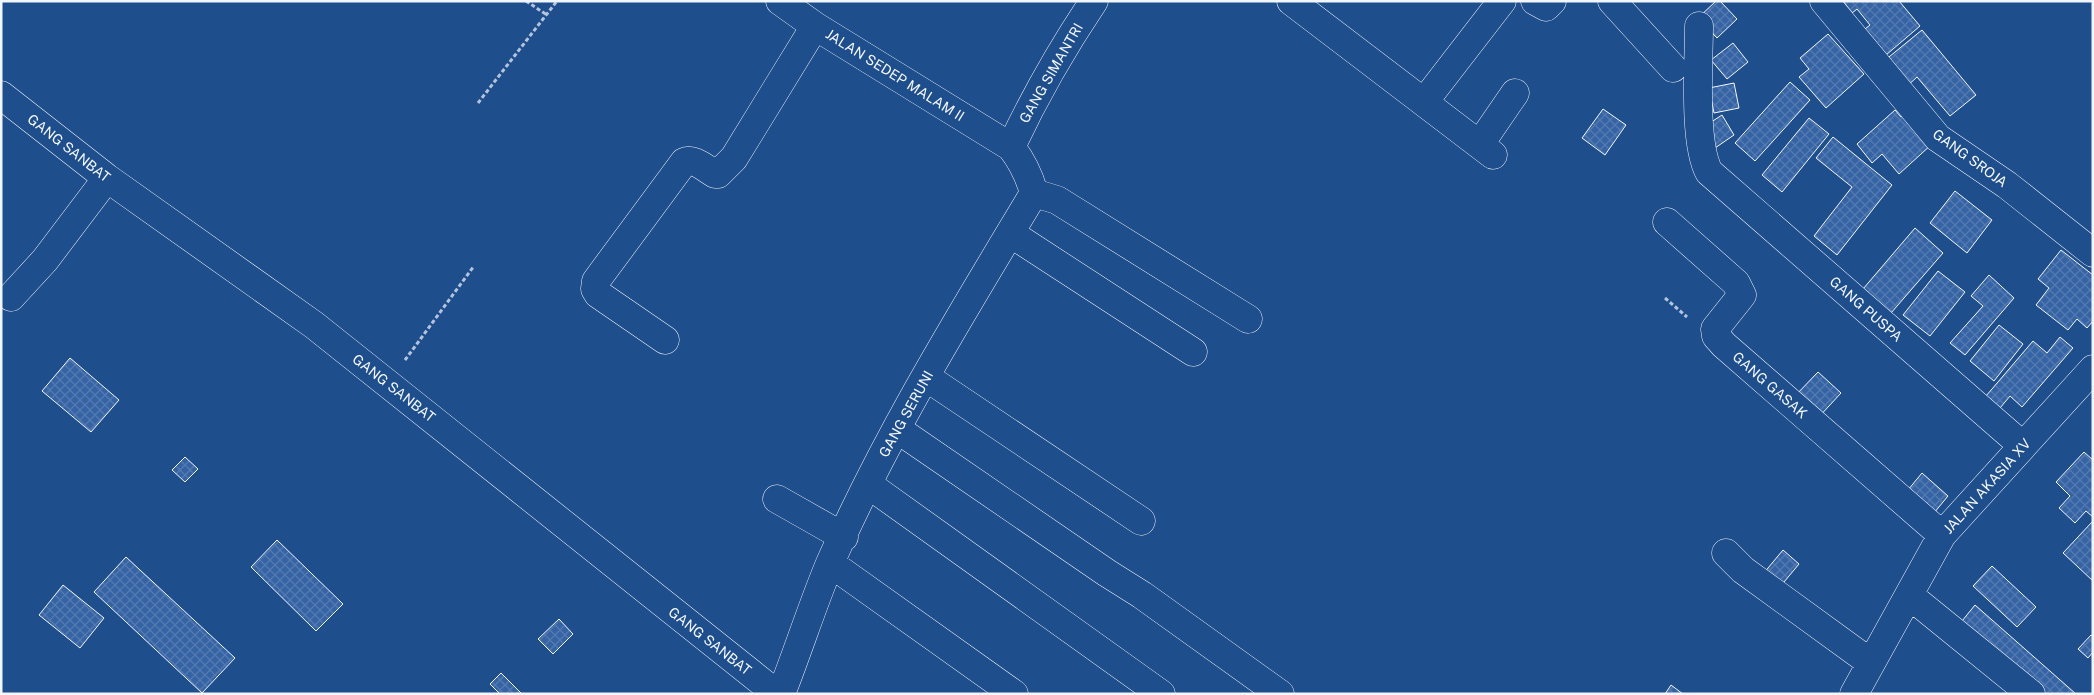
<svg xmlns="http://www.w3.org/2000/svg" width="2094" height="695" font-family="'Public Sans',sans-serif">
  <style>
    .building { fill: url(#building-cross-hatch); stroke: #f2f6ff }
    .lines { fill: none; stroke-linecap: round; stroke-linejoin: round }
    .minor-casing { stroke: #f2f6ff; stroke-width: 29 }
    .path { stroke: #b3c4dc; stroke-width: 3; stroke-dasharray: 4 2.5; stroke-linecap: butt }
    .minor { stroke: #1f4e8c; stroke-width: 28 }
    .labels { text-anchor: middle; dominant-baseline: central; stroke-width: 4; stroke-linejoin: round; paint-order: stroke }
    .street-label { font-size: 14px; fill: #f2f6ff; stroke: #1f4e8c }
  </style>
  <defs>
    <pattern id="building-cross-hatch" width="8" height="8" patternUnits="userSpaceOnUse" patternTransform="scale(1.25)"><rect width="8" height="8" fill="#3563a3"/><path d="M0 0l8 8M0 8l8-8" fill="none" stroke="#537ab1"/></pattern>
  </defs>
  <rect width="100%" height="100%" fill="#1f4e8c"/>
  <path class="building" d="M1716 1H1720L1737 19 1717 38 1698 18Z
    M1843 1H1899L1920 26 1886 55 1865 29 1870 25 1857 9 1852 13Z
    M1922 30 1976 95 1950 116 1917 77 1906 87 1884 61Z
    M1828 34 1864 74 1826 108 1799 77 1809 69 1800 58Z
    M1733 43 1748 62 1727 79 1711 60Z
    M1790 82 1810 100 1755 161 1735 143Z
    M1734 83 1739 108 1714 113 1709 88Z
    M1603 109 1626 125 1605 155 1582 138Z
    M1895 110 1901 117 1905 113 1932 144 1899 174 1882 154 1872 163 1857 144Z
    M1722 115 1734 135 1715 148 1702 128Z
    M1809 118 1829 134 1782 192 1762 175Z
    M1833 137 1892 185 1837 255 1814 236 1852 187 1816 158Z
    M1955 191 1992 220 1967 253 1930 223Z
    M1915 228 1943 253 1891 313 1863 289Z
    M2061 250 2093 275V321L2087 328 2077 319 2068 330 2036 305 2049 288 2038 279Z
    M1938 271 1965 292 1930 336 1903 315Z
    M1989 275 2014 298 1965 355 1950 343 1983 306 1971 296Z
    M1999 325 2023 344 1994 381 1970 361Z
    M2060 337 2073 348 2022 407 2010 396 2000 408 1986 396 2033 341 2047 353Z
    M70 358 119 400 91 432 42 391Z
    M1818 372 1841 393 1817 419 1794 397Z
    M2084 452 2093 460V517L2086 511 2075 523 2059 508 2070 496 2056 482Z
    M185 457 198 469 185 482 172 470Z
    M1922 473 1948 496 1929 519 1903 496Z
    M2092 522H2093V581L2063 553Z
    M277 540 343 604 316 631 251 567Z
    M1783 550 1799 564 1779 588 1763 574Z
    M126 557 235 658 202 693 94 592Z
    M1992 566 2036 607 2017 627 1973 586Z
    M63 585 104 618 80 648 39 615Z
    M1975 605 2076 694H2045L1962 621Z
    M559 619 573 634 553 654 538 639Z
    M2091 635 2093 636V652L2088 658 2078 649Z
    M501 673 522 694H500L490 684Z
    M1671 685 1683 694H1665Z"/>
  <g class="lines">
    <g class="minor-casing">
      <path id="minor" d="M780 1 815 26 1011 147C1022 161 1029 175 1034 193 962 313 887 434 830 563 812 606 798 651 781 694
        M1291 1 1493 155
        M1535 1 1546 7 1552 1
        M1612 1 1673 68
        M1824 1 1938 138 2007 185 2093 253
        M1699 26C1699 62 1693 142 1709 172L2023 446
        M1 95 107 178 314 325 777 694
        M1424 102 1502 1
        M1480 144 1515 93
        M1011 147C1035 96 1063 47 1094 1
        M1034 193 1057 200 1248 319
        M1667 222 1736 283 1742 295 1715 329 1716 336 1724 345 1942 535
        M1010 233 1193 352
        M11 297 45 260 107 178
        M665 340 598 294 595 289 596 281 684 162C693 157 706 169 715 174H718L734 158 815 26
        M926 377 1141 521
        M897 429 1107 573 1142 595 1280 694
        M869 485 1161 694
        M777 499 844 537
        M1726 553 1743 570 1871 663
        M830 563 1014 694
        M1909 595 2031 694
        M1854 694 1942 535 2093 369"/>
    </g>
    <path class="path" d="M526 1 547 15
      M478 103 557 1
      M1665 298 1687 317
      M405 360 474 266"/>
    <use href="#minor" class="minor"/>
  </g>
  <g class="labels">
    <g class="street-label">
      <text transform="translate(1051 73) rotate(-60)">GANG SIMANTRI</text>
      <text transform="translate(895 75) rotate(32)">JALAN SEDEP MALAM II</text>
      <text transform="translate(69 148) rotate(38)">GANG SANBAT</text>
      <text transform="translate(1970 158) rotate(36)">GANG SROJA</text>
      <text transform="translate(1866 309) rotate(41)">GANG PUSPA</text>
      <text transform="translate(1770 385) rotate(41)">GANG GASAK</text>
      <text transform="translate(394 388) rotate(38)">GANG SANBAT</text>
      <text transform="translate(906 414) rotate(-61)">GANG SERUNI</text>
      <text transform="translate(1987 486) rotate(-48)">JALAN AKASIA XV</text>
      <text transform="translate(710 641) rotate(38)">GANG SANBAT</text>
    </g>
  </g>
  <rect width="2094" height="695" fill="none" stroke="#f2f6ff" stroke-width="5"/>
</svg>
